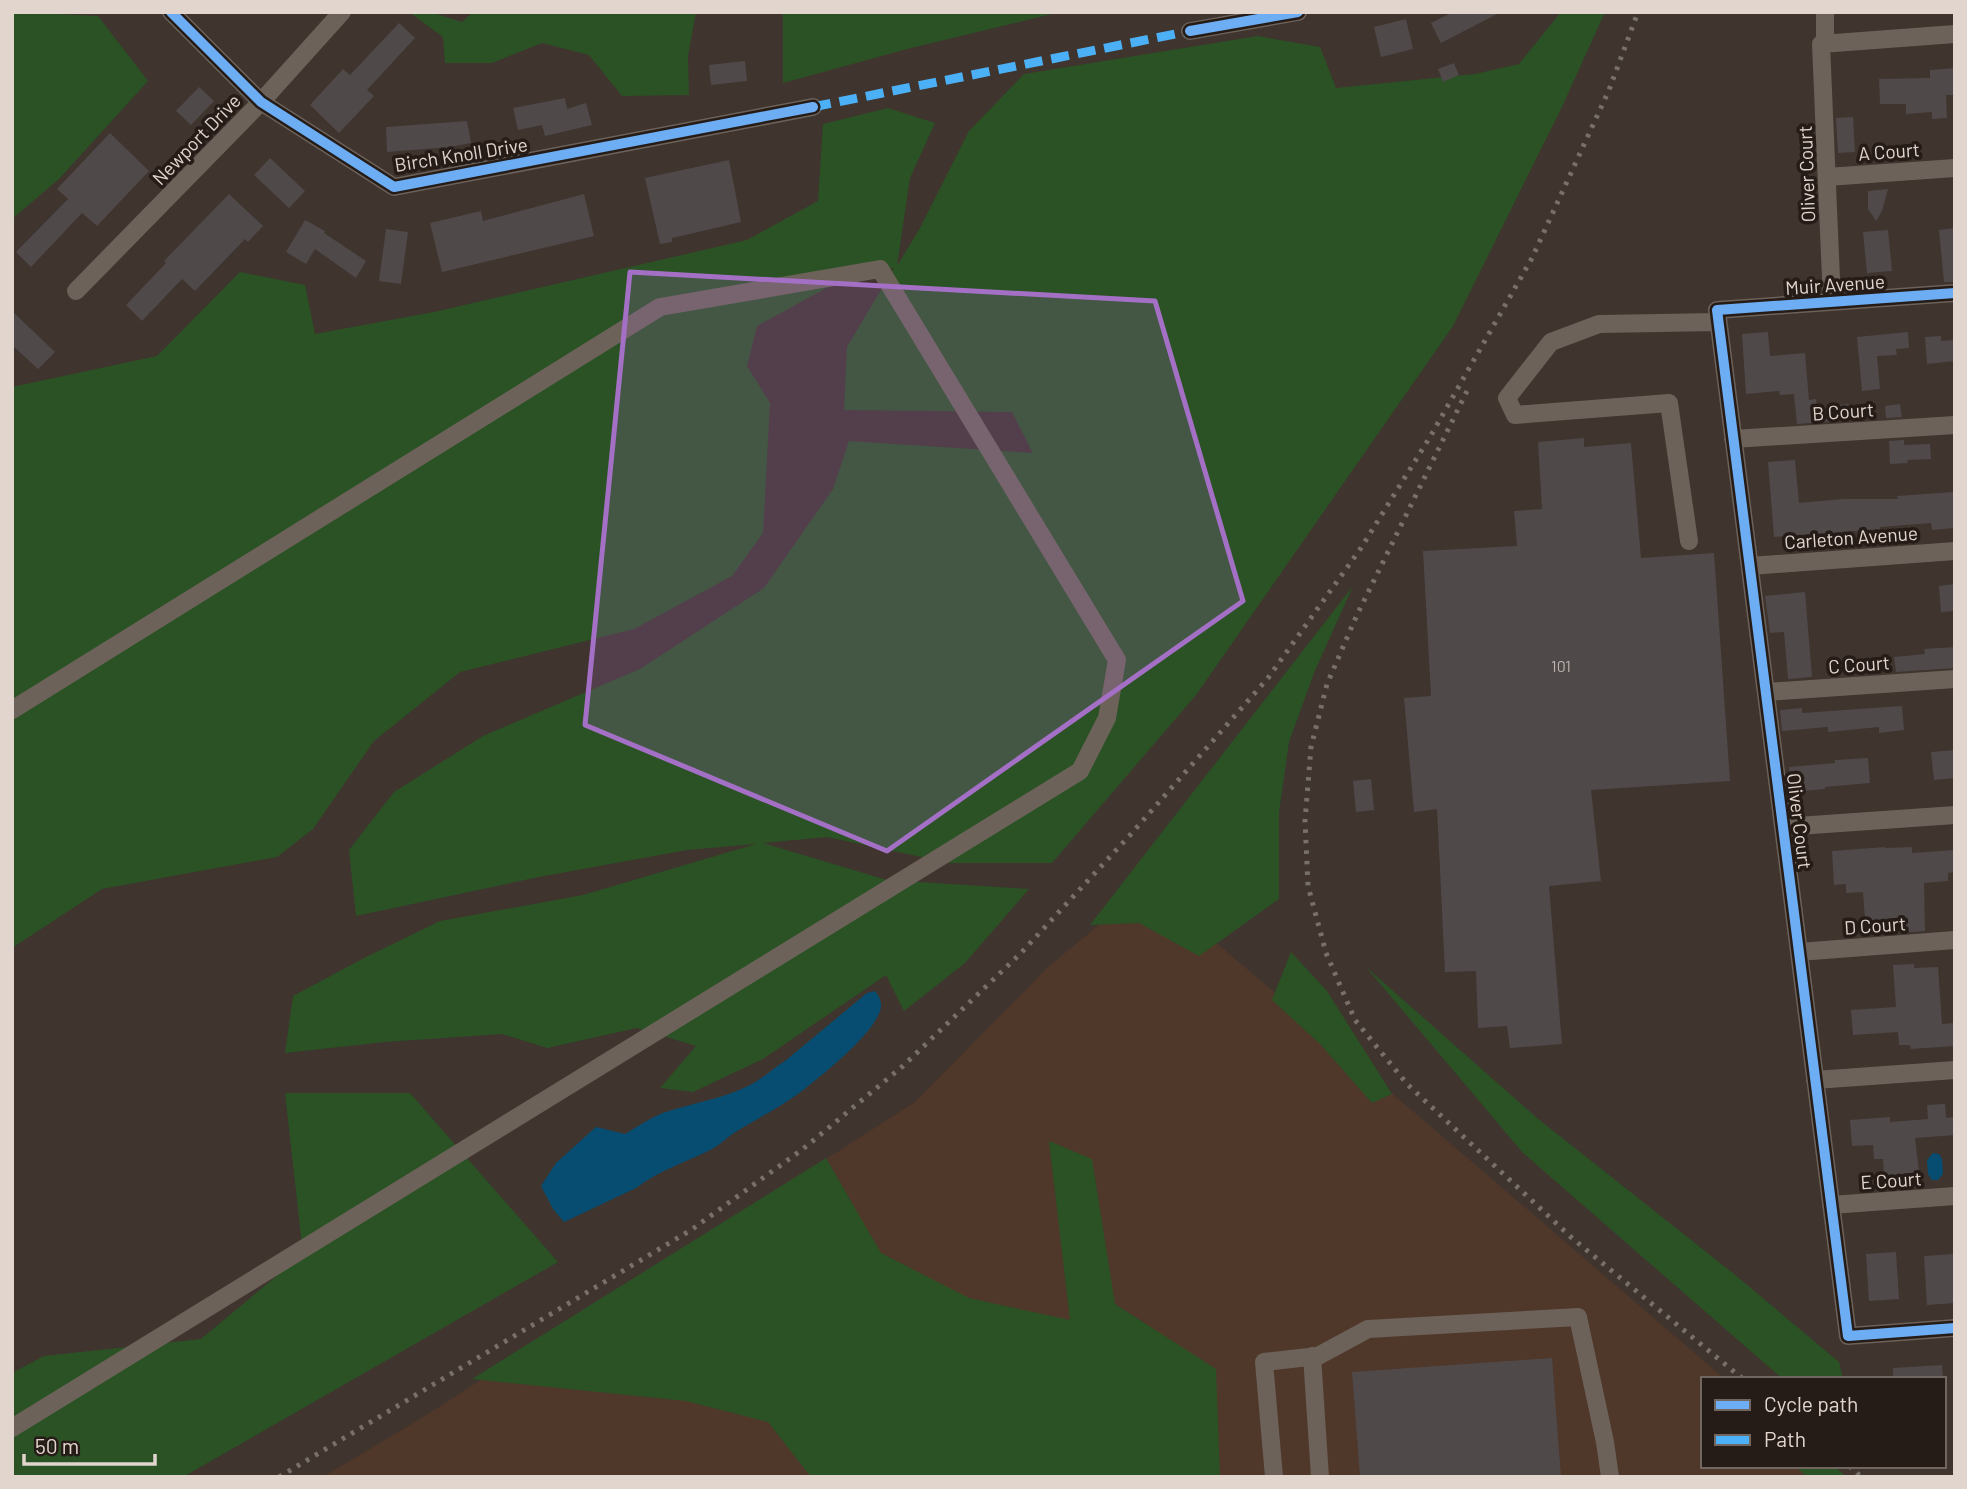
<svg xmlns="http://www.w3.org/2000/svg" width="1967" height="1489" font-family="Barlow,sans-serif">
  <style>
    .built { fill: #4f372a }
    .green { fill: #2b5225 }
    .water { fill: #074d71 }
    .building { fill: #4f494a }
    .lines { fill: none; stroke-linecap: round; stroke-linejoin: round }
    .minor { stroke: #6c6259; stroke-width: 18 }
    .rail { stroke: #78706a; stroke-width: 5; stroke-dasharray: 3.5 7; stroke-linecap: butt }
    .quiet { stroke: #4cb0f7; stroke-width: 9; stroke-dasharray: 18 9; stroke-linecap: butt }
    .cycleway-casing { stroke: #261c17; stroke-width: 15 }
    .cycleway { stroke: #6dadf4; stroke-width: 10 }
    .marked { fill: #a470c5; fill-opacity: 0.2; stroke: #a470c5; stroke-width: 5; stroke-linejoin: round }
    .labels { text-anchor: middle; dominant-baseline: central; stroke-width: 7; stroke-linejoin: round; paint-order: stroke }
    .number-label { font-size: 16px; fill: #bdb2ad }
    .street-label { font-size: 19px; fill: #e2d5ce; stroke: #261c17 }
  </style>
  <rect width="100%" height="100%" fill="#3f342e"/>
  <path class="built" d="M1148 884 1725 1379H1703V1466H1827L1840 1477H323L420 1419 915 1102 1047 968Z"/>
  <path class="green" d="M12 12 98 16 148 81 59 179 12 219Z
    M409 12H430L462 22 473 12H696L688 56 689 95 622 96 589 55 542 43 492 63H445L443 37Z
    M783 12H1060L911 48 783 83Z
    M1561 12H1605L1561 109 1453 326 1196 695 1052 863H950L827 837 763 843 887 880 1029 889 965 963 904 1011 886 975 763 1059 693 1092 660 1088 696 1046 637 1028 547 1048 502 1034 385 1042 285 1053 293 996 366 957 440 921 583 895 756 844 687 850 539 877 356 916 349 850 394 792 483 736 640 669 764 588 833 489 849 441 1033 453 1012 412 844 410 847 347 894 268 830 286 757 326 747 366 770 403 763 533 732 576 634 629 460 672 374 741 313 829 277 857 102 889 12 948V387L157 356 240 272 305 285 315 334 434 312 747 240 818 201 823 124 888 108 935 123 910 178 897 266 920 228 969 131 1024 74 1258 36 1320 47 1336 88 1475 74 1519 64Z
    M1353 586 1314 673 1289 742 1279 812V899L1199 956 1139 923 1090 925Z
    M1291 952 1327 991 1392 1094 1372 1103 1320 1044 1272 1000Z
    M1366 967 1537 1118 1734 1274 1839 1362 1843 1379H1784L1777 1374 1523 1153Z
    M285 1093H410L558 1262 183 1477H12V1373L44 1356 201 1339 303 1254Z
    M1049 1141 1092 1159 1115 1304 1216 1369 1220 1477H811L768 1422 686 1401 472 1379 826 1158 881 1253 969 1298 1070 1320Z
    M1795 1466H1834L1847 1477H1807Z"/>
  <path class="water" d="M875 991C878 995 881 999 881 1005 881 1029 821 1076 802 1091 781 1107 756 1119 734 1133 726 1138 720 1145 712 1149 687 1162 659 1170 636 1188L564 1222 553 1209 541 1186 556 1163 596 1127 625 1134C639 1126 654 1115 669 1111 697 1102 721 1099 748 1086 763 1079 772 1069 785 1061L867 993Z
    M1933 1153 1939 1154 1942 1159 1943 1174 1938 1180H1932L1928 1174 1927 1160Z"/>
  <path class="building" d="M1453 12H1501L1441 43 1431 23Z
    M1406 19 1413 49 1381 57 1374 27Z
    M399 23 415 38 367 90 374 96 339 133 310 105 343 69 350 75Z
    M745 61 747 81 711 85 709 65Z
    M1454 63 1459 75 1443 82 1438 69Z
    M1955 68V95H1946L1947 118 1932 119V112L1906 114V104H1880L1879 79 1930 78V70Z
    M199 87 214 101 191 125 176 111Z
    M565 98 567 109 586 103 592 125 545 136 542 125 518 130 513 108Z
    M1853 117 1855 152 1838 153 1836 118Z
    M467 121 471 143 450 147 387 152 386 127Z
    M110 133 149 171 97 226 82 213 31 267 16 252 68 199 57 189Z
    M270 158 305 191 289 208 254 175Z
    M729 160 741 222 672 238V242L660 244 645 178Z
    M1888 189 1882 211 1876 221 1868 209V191Z
    M229 194 263 226 248 242 245 239 195 291 182 279 142 321 126 305 166 263 164 261Z
    M584 194 594 236 442 272 430 223 481 211 483 221Z
    M305 220 325 231 324 233 366 261 356 278 315 249 306 264 286 252Z
    M1955 228V282H1944L1939 230Z
    M386 229 408 232 401 284 379 281Z
    M1888 230 1892 271 1867 273 1863 232Z
    M12 311 55 352 38 369 12 345Z
    M1768 332 1770 356 1805 353 1809 400 1816 399 1817 407 1849 404 1851 420 1797 424 1794 394 1780 395 1779 391 1746 394 1742 334Z
    M1908 332 1909 348 1896 349 1897 355 1877 356 1880 389 1862 391 1857 337Z
    M1941 336V341L1955 340V361L1927 364 1925 337Z
    M1900 404 1902 417 1886 418 1885 406Z
    M1584 438V447L1631 443 1641 558 1714 553 1730 781 1591 790 1601 881 1549 886 1562 1044 1510 1048 1507 1026 1478 1028 1476 971 1445 972 1437 809 1414 812 1404 698 1431 696 1423 551 1517 546 1514 511 1542 509 1538 442Z
    M1904 440V445L1930 444 1931 459 1907 460 1908 463 1890 464 1889 441Z
    M1795 460 1799 503 1843 499H1898L1897 496 1954 492 1955 528 1932 530 1931 523 1880 527V529L1774 537 1768 462Z
    M1955 584V611L1941 612 1939 586Z
    M1805 592 1812 677 1788 679 1784 632 1770 633 1765 596Z
    M1955 647V668L1896 672 1894 657 1925 654 1924 649Z
    M1902 706 1904 730 1879 733V727L1828 732V727L1782 731 1780 710 1802 708V713Z
    M1955 750V778L1934 780 1931 752Z
    M1868 758 1870 783 1825 787V789L1791 792 1789 767 1835 763V760Z
    M1371 779 1374 810 1356 812 1353 781Z
    M1885 847V848L1912 847V853L1955 850V872L1948 873V881L1924 883 1925 931 1866 935 1863 892 1846 893V884L1834 885 1832 851Z
    M1914 964V968L1938 967 1942 1024 1955 1023V1046L1911 1049 1910 1045H1899L1898 1032 1853 1035 1851 1010 1896 1007 1893 965Z
    M1945 1104 1946 1118 1955 1117V1135L1915 1138 1921 1187 1885 1190 1883 1159H1874L1873 1145 1852 1146 1850 1120 1890 1117V1122L1928 1119 1927 1105Z
    M1896 1252 1899 1299 1869 1301 1866 1254Z
    M1955 1254V1303L1927 1305 1924 1256Z
    M1552 1358 1561 1477H1360L1352 1372Z
    M1942 1365 1943 1379H1893V1368Z"/>
  <g class="lines">
    <path class="minor" d="M171 12 261 102 394 187 813 107
      M1190 31 1298 12
      M1825 44V12
      M1827 177 1955 168
      M76 291 261 102 342 12
      M1955 293 1717 310 1848 1336 1955 1328
      M1832 302 1821 44 1955 34
      M1733 439 1955 425
      M1689 541 1669 403 1515 415 1507 398 1551 342 1599 324 1718 322
      M1750 566 1955 551
      M1766 692 1955 679
      M12 710 660 307 880 269 1117 660 1107 718 1080 771 12 1428
      M1783 827 1955 815
      M1799 952 1955 940
      M1815 1080 1955 1070
      M1831 1205 1955 1196
      M1312 1356 1320 1477
      M1274 1477 1264 1362 1318 1356 1368 1329 1578 1317 1605 1442 1610 1477"/>
    <path class="rail" d="M1467 391 1356 617 1327 684 1311 747 1305 821 1308 886 1326 953 1355 1020 1407 1084 1572 1238 1743 1379
      M1849 1466 1861 1477
      M279 1477 691 1230 803 1149 903 1066 1021 953 1131 834 1268 678 1361 548 1430 437 1532 258 1609 90 1638 12"/>
    <path class="quiet" d="M813 107 1190 31"/>
    <g class="cycleway-casing">
      <path id="cycleway" d="M171 12 261 102 394 187 813 107
        M1190 31 1298 12
        M1955 293 1717 310 1848 1336 1955 1328"/>
    </g>
    <use href="#cycleway" class="cycleway"/>
  </g>
  <path class="marked" d="M630 272 1155 301 1243 601 887 851 585 725Z"/>
  <g class="labels">
    <g class="number-label">
      <text x="1561" y="665">101</text>
    </g>
    <g class="street-label">
      <text transform="translate(196 139) rotate(-46)">Newport Drive</text>
      <text transform="translate(1889 151) rotate(-4)">A Court</text>
      <text transform="translate(461 154) rotate(-9)">Birch Knoll Drive</text>
      <text transform="translate(1806 174) rotate(-92)">Oliver Court</text>
      <text transform="translate(1835 284) rotate(-4)">Muir Avenue</text>
      <text transform="translate(1843 411) rotate(-4)">B Court</text>
      <text transform="translate(1851 537) rotate(-4)">Carleton Avenue</text>
      <text transform="translate(1859 664) rotate(-4)">C Court</text>
      <text transform="translate(1800 821) rotate(83)">Oliver Court</text>
      <text transform="translate(1875 925) rotate(-4)">D Court</text>
      <text transform="translate(1891 1180) rotate(-4)">E Court</text>
    </g>
  </g>
  <rect width="1967" height="1489" fill="none" stroke="#e2d5ce" stroke-width="28"/>
  <rect x="1701" y="1377" width="245" height="91" fill="#261c17" stroke="#716660" stroke-width="2"/>
  <rect x="1715" y="1400" width="35" height="10" fill="#6dadf4" stroke="#716660" stroke-width="2"/>
  <text x="1764" y="1412" font-size="21" fill="#e2d5ce">Cycle path</text>
  <rect x="1715" y="1435" width="35" height="10" fill="#4cb0f7" stroke="#716660" stroke-width="2"/>
  <text x="1764" y="1447" font-size="21" fill="#e2d5ce">Path</text>
  <path d="M24 1454v10h131v-10" fill="none" stroke="#e2d5ce" stroke-width="3.5"/>
  <text x="35" y="1454" font-size="21" fill="#e2d5ce" stroke="#261c17" stroke-width="5" paint-order="stroke">50 m</text>
</svg>
